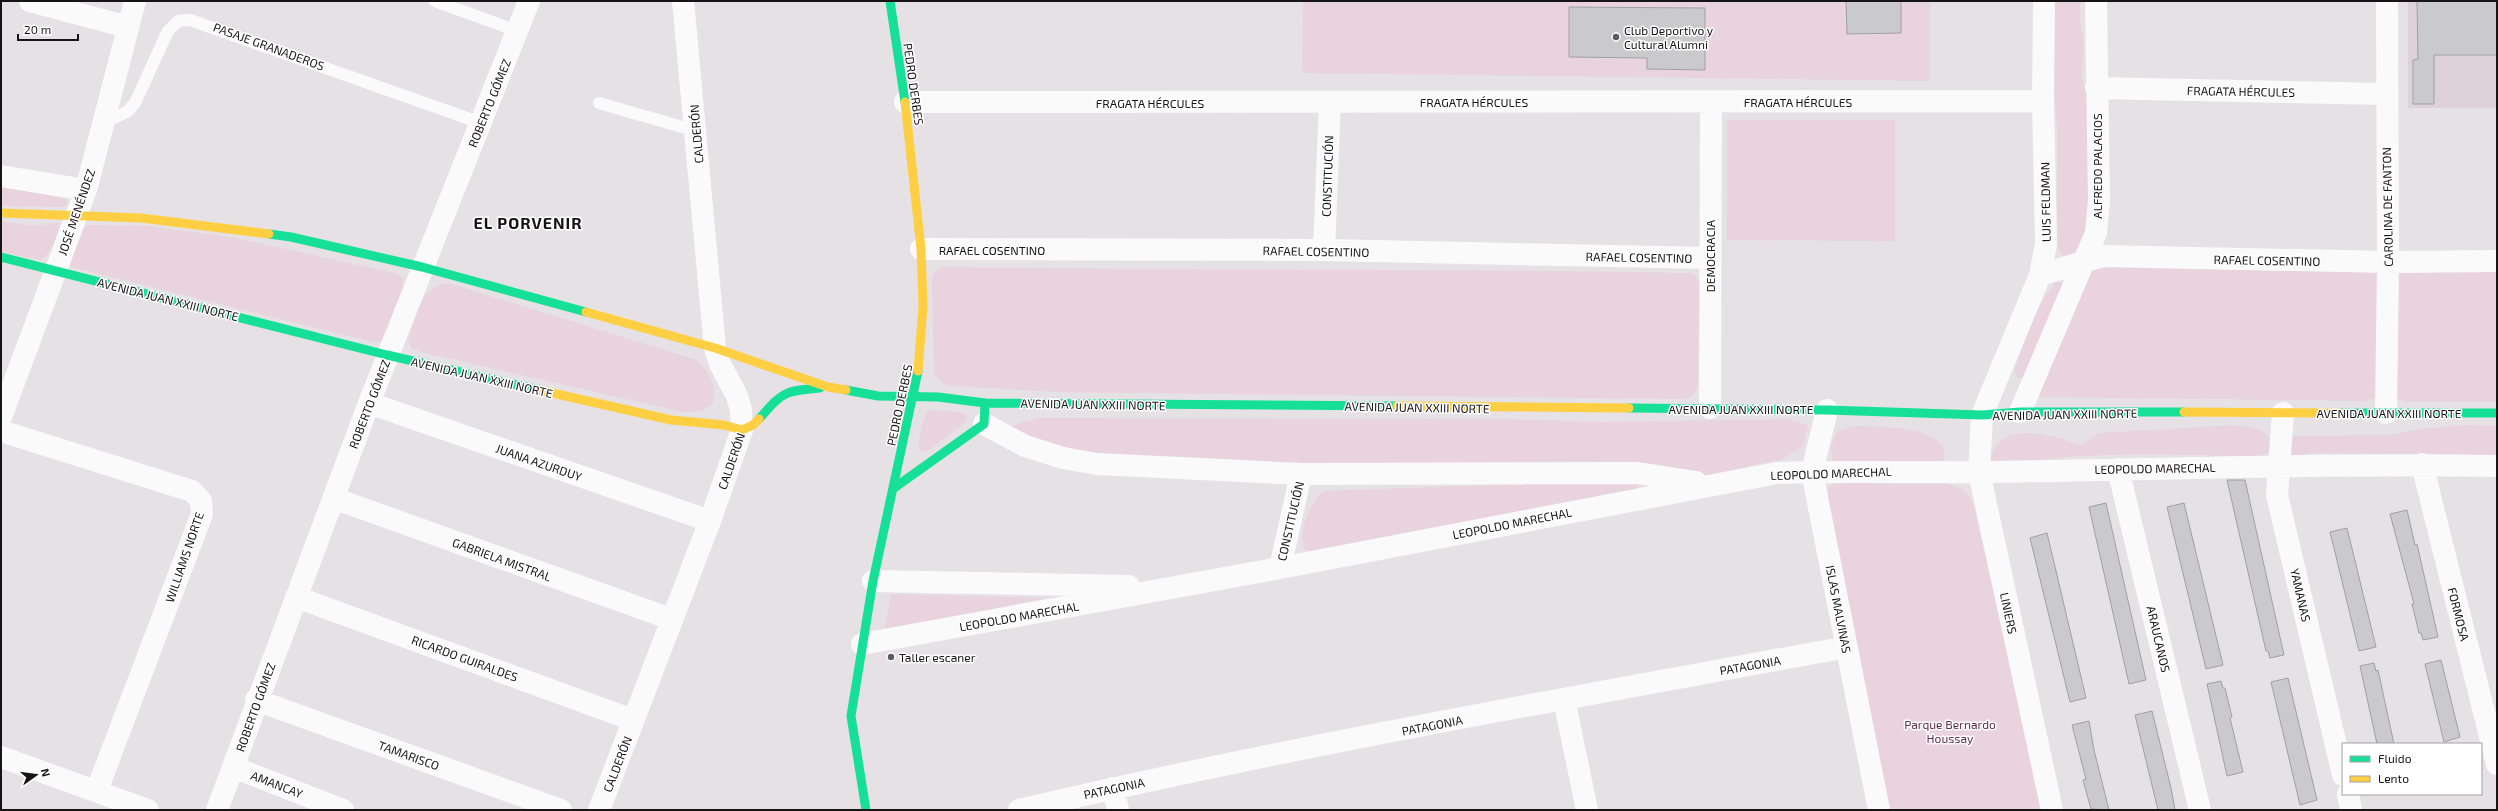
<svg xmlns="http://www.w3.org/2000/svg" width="2498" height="811" font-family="'Exo 2',sans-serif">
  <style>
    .built { fill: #dcd2d8 }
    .green { fill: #e8d3df }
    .building { fill: #cac9cb; stroke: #a1a0a1 }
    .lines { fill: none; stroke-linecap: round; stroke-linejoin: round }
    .lane { stroke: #fbfafb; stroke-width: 12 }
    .street { stroke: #fbfafb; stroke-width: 22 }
    .fast { stroke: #16e098; stroke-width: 9 }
    .slow { stroke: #ffcf43; stroke-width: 9 }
    .poi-dot { fill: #5f5c5e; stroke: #fff; stroke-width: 1.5 }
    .labels { text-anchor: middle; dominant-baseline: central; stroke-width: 3; stroke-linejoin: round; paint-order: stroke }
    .poi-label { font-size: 12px; fill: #171416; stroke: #fff; text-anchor: start }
    .street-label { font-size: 12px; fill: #171416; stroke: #fff }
    .park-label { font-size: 12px; fill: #612e4f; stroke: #fff }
    .district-label { font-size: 16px; font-weight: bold; letter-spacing: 1px; fill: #171416; stroke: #fff }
  </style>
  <rect width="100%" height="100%" fill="#e6e1e4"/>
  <path class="built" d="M2408 1H2497V108H2408Z"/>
  <path class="green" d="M1303 1H1930V81L1302 73Z
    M2055 1H2080V21L2084 42 2082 78 2088 102 2093 176 2086 250 2070 259 2061 254 2057 242 2058 139 2053 82Z
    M1727 120H1895V241L1727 240Z
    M1 186 66 199 68 204 62 207 1 206Z
    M1 221 37 226 59 222C59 234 51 251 42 260L1 252Z
    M90 225 148 226 231 237 394 273 402 277 403 288 387 338 377 343 71 267 70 259 82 228Z
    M2129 264 2378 272 2379 392 2374 398 2364 401 2032 397 2084 278 2093 270Z
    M943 267C1193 271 1442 268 1691 273L1698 279 1700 288 1698 382C1696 392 1694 397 1684 399L1055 392 951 386 940 381 934 373 932 276 937 270Z
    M2497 269V402H2407L2397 398 2398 273Z
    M2055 282 2062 283V290L2025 378H2018L2014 371 2033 316Z
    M448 283 697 360C710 375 717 382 713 403L702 411 683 412 421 352 411 348 408 341C417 316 419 287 448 283Z
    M931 410 961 412 967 416V421L929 450 920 452C916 441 923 423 926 412Z
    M1037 418 1505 419 1599 422 1789 419 1808 425 1803 446 1783 459 1709 475 1355 469 1216 458 1088 454 1025 435 1009 427Z
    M2468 425 2497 426V455L2309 453 2287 459 2288 436 2390 435 2419 429Z
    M1856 426C1878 427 1952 425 1944 460L1934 463H1838L1832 460 1831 445 1838 431Z
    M2220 426C2240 426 2260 423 2272 442L2269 452 2259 457C2170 454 2081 451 1993 466L1989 463C1998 417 2051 435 2081 445L2099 433Z
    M1634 480 1639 485 1634 492 1310 552 1304 549C1298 530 1310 504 1323 491Z
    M1935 480 1963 489 1972 500 2025 727 2040 810H1890L1827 500 1829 487 1838 481Z
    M891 594 1046 598 884 631Z"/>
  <path class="building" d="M1846 1H1901V33L1847 34Z
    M2417 1H2497V55H2434V104H2413V60L2418 59Z
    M1569 7 1705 8V70L1647 69V58L1569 57Z
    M2227 480H2245L2284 655 2270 658 2268 651H2266Z
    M2106 503 2146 680 2129 684 2089 507Z
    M2184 503 2223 665 2206 669 2167 507Z
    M2407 510 2415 545 2417 544 2438 637 2423 640 2421 633H2419L2412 604H2414L2390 514Z
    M2347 528 2376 647 2359 651 2330 532Z
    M2047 533 2086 698 2070 702 2030 538Z
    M2441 660 2460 737 2444 742 2425 664Z
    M2374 663 2376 671 2378 670 2394 744H2377L2360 666Z
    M2288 678 2317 800 2300 805 2271 682Z
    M2221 681 2223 688H2225L2232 717 2230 718 2243 772 2227 776 2207 684Z
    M2152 711 2171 788 2175 810H2158L2142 744 2135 715Z
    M2089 721 2094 750 2109 810 2091 809 2083 780 2086 779 2072 725Z"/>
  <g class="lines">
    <path class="lane" d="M435 1 517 31
      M599 103 696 131
      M104 122 127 112 135 103 168 31 178 21 190 20 481 123"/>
    <path class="street" d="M30 1 128 27
      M2044 1 2043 101 2046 244 2040 275 1982 415 1979 472 2052 810
      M2096 88 2386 94
      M905 102 2043 101
      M1 176 86 190
      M921 249 1324 250 1710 258
      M1324 250 1330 102
      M2040 275 2103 256 2388 262 2497 261
      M369 403 710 521
      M1710 408 1711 103
      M1827 410 1812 472 1879 810
      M2020 412 2096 233 2099 200 2096 1
      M2283 413 2277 495 2343 775
      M2386 413 2388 262 2387 1
      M1 417 86 190 135 1
      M984 424 1025 446 1063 458 1097 464 1301 474 1638 473 1696 482
      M1 431 192 491 201 501 202 514 97 790
      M2422 464 2497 764
      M2118 469 2200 810
      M333 498 671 619
      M1280 568 1301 474
      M873 581 1129 586
      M296 597 633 720
      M862 644 1280 568 1777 473C1845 471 1912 473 1980 472 2152 470 2324 463 2497 466
      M1564 699 1587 810
      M256 700 561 810
      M1 757 148 810
      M233 767 343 810
      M1113 788 1118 810
      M2348 794 2351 810
      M217 810 369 403 529 1
      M599 810 710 521 742 430 741 410 737 396 720 364 715 348 683 1
      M1019 810C1292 746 1570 698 1847 647"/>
    <path class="fast" d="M890 1 905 102
      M269 234 291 237 422 267 586 312
      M1 257 387 355 539 390
      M846 390 878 396 938 397 985 403 1397 406
      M1629 408 1827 410 1982 415 2020 412H2184
      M2340 413H2497
      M759 419C783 392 783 391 820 388
      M894 488 984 424 985 403
      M866 810 851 716 873 581 918 371"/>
    <path class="slow" d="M905 102 921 249 923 306 918 371
      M1 213 141 218 269 234
      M586 312 715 348 828 387 846 390
      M539 390 671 420 724 425 742 430 753 425 759 419
      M1397 406 1629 408
      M2184 412 2340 413"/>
  </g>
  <g class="poi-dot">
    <circle cx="1616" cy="37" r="4"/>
    <circle cx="891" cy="657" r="4"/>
  </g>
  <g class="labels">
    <g class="poi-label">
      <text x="1624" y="30">Club Deportivo y<tspan x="1624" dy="14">Cultural Alumni</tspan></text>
      <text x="899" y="657">Taller escaner</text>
    </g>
    <g class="street-label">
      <text transform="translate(269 46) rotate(20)">PASAJE GRANADEROS</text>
      <text transform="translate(914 84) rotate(82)">PEDRO DERBES</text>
      <text transform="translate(2241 91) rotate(1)">FRAGATA HÉRCULES</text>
      <text x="1474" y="102">FRAGATA HÉRCULES</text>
      <text x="1798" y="102">FRAGATA HÉRCULES</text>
      <text transform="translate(489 103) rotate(-68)">ROBERTO GÓMEZ</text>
      <text x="1150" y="103">FRAGATA HÉRCULES</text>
      <text transform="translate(696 134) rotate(-95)">CALDERÓN</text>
      <text transform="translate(2097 166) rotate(-90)">ALFREDO PALACIOS</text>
      <text transform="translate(1327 176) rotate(-88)">CONSTITUCIÓN</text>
      <text transform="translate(2045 202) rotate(-91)">LUIS FELDMAN</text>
      <text transform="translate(2387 207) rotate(-91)">CAROLINA DE FANTON</text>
      <text transform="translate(76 212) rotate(-71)">JOSÉ MENÉNDEZ</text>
      <text x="992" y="250">RAFAEL COSENTINO</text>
      <text transform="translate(1316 251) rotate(1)">RAFAEL COSENTINO</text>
      <text transform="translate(1710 256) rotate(-90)">DEMOCRACIA</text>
      <text transform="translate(1639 257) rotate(1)">RAFAEL COSENTINO</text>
      <text transform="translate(2267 260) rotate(1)">RAFAEL COSENTINO</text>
      <text transform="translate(168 299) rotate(14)">AVENIDA JUAN XXIII NORTE</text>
      <text transform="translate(482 377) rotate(13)">AVENIDA JUAN XXIII NORTE</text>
      <text transform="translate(369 404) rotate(-69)">ROBERTO GÓMEZ</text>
      <text transform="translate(1093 404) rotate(1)">AVENIDA JUAN XXIII NORTE</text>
      <text transform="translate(899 405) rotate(-78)">PEDRO DERBES</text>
      <text transform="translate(1417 407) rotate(1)">AVENIDA JUAN XXIII NORTE</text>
      <text x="1741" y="409">AVENIDA JUAN XXIII NORTE</text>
      <text x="2389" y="413">AVENIDA JUAN XXIII NORTE</text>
      <text transform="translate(2065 414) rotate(-1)">AVENIDA JUAN XXIII NORTE</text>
      <text transform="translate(731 461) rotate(-71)">CALDERÓN</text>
      <text transform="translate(539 462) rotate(19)">JUANA AZURDUY</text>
      <text transform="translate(2155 468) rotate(-1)">LEOPOLDO MARECHAL</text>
      <text transform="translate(1831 473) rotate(-2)">LEOPOLDO MARECHAL</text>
      <text transform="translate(1290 521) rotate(-77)">CONSTITUCIÓN</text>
      <text transform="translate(1512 523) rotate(-11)">LEOPOLDO MARECHAL</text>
      <text transform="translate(184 557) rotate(-71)">WILLIAMS NORTE</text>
      <text transform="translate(502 559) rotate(20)">GABRIELA MISTRAL</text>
      <text transform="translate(2301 595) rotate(77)">YAMANAS</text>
      <text transform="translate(1839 609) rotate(79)">ISLAS MALVINAS</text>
      <text transform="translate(2009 613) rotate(78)">LINIERS</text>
      <text transform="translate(2459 614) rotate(76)">FORMOSA</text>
      <text transform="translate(1019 616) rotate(-10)">LEOPOLDO MARECHAL</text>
      <text transform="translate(2159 639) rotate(77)">ARAUCANOS</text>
      <text transform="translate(465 658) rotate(20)">RICARDO GUIRALDES</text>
      <text transform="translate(1750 665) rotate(-10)">PATAGONIA</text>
      <text transform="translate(255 707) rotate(-70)">ROBERTO GÓMEZ</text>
      <text transform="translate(1432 725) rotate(-11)">PATAGONIA</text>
      <text transform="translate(409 755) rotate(20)">TAMARISCO</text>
      <text transform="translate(617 764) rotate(-69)">CALDERÓN</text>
      <text transform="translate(277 784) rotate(21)">AMANCAY</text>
      <text transform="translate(1114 788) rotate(-12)">PATAGONIA</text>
    </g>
    <g class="park-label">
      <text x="1950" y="724">Parque Bernardo<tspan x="1950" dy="14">Houssay</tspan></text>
    </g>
    <g class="district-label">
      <text x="528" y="222">EL PORVENIR</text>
    </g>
  </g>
  <rect width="2498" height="811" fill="none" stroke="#171416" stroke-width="4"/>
  <rect x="2342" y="743" width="140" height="52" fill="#ffffff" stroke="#a2a1a2"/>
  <rect x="2350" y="756" width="20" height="6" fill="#16e098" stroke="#a2a1a2"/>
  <text x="2378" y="763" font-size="12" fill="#171416">Fluido</text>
  <rect x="2350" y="776" width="20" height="6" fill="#ffcf43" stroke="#a2a1a2"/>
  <text x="2378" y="783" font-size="12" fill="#171416">Lento</text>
  <g transform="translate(36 775) rotate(76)" stroke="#ffffff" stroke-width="3" paint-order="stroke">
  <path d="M0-3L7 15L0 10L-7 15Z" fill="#171416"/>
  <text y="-6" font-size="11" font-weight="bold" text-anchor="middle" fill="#171416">N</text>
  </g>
  <path d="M18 34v6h60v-6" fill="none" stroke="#171416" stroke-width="2"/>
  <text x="24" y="34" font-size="12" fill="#171416" stroke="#ffffff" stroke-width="3" paint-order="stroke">20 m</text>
</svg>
